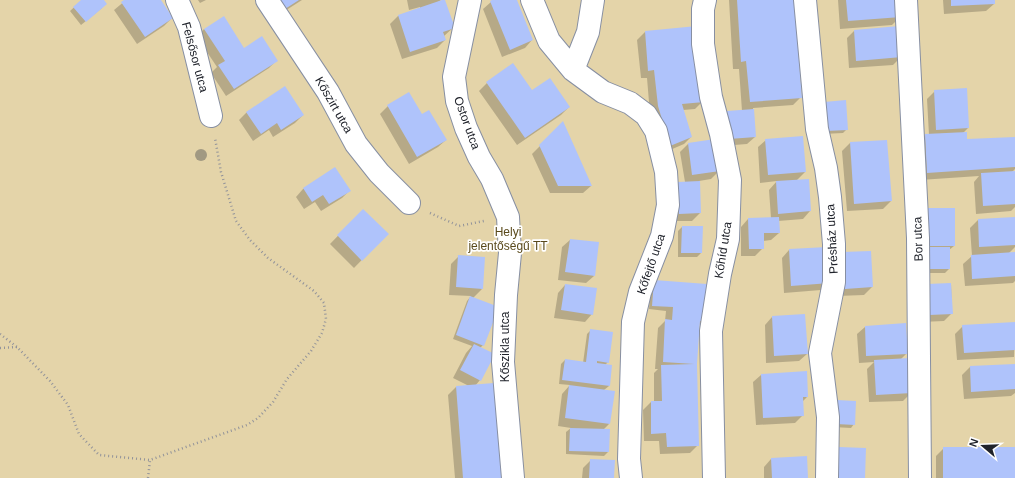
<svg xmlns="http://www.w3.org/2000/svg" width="1015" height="478" font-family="Helvetica,sans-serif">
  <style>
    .green { fill: #e4d4a9 }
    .shadow { fill: #0003 }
    .building { fill: #afc3fb }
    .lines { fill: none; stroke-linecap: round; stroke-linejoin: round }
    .street-casing { stroke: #878fa2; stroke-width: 24 }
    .path { stroke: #92939a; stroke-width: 2.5; stroke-dasharray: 1 3; stroke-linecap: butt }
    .street { stroke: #fff; stroke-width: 22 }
    .tree { fill: #a19982 }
    .labels { text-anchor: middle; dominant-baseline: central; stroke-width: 3.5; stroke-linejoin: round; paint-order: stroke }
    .street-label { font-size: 12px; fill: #20232b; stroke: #fff }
    .park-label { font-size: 12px; fill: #5a4a1c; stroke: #fff }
  </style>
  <rect width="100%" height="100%" fill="#f8f9fe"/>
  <path class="green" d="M0 0H1015V478H0Z"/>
  <path class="shadow" d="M82 0H102V8L81 25 70 11Z
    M126 0H159L172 18 164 26 137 44 114 10Z
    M198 0H206L200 3Z
    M267 0H302L277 16Z
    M407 0H441L438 2 454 27 444 36 445 40 437 48 402 59 390 24 398 16 420 9V7L409 10Z
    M495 0H516L532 40 525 48 502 57 483 9 491 2Z
    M729 0H795V23L800 98 793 105 753 108 755 137 747 144 721 146 720 120 727 112 742 111 739 69H733Z
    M838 0H899L900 17 892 25 840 29Z
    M943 0H994V4L986 11 944 14Z
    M696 27 703 101 695 109 683 110 691 137 684 144 663 153 650 114 647 78H641L637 40 645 32Z
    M204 29 244 49 277 60 269 68 226 96 211 73 217 67 197 37Z
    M854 31 901 57 893 65 849 68 847 38Z
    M513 65 532 91 569 107 561 115 517 145 479 91 487 83Z
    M935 91 968 128 963 133 966 140 1015 138V169L1012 172H1015V207L1011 211 976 214 974 182 979 176 920 180 918 143 925 135H929L927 99Z
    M388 106 422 115 446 140 438 147 409 164 380 114Z
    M821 107 847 129 843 133 823 134Z
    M247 112 303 115 295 123 273 137 269 130 253 141 239 120Z
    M563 123 591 186 583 193H550L532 154Z
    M766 140 805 172 796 181 810 211 803 219 778 221 779 233 771 240 763 241V248L755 256H741V227L748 219 771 218 769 190 777 181 760 183 758 147Z
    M714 141 719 171 711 179 699 181 700 213 692 221H672L671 190 678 183 685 182 680 152 688 144Z
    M886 141 891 201 883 209 847 211 842 151 850 143Z
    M335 168 349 191 342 198 321 211 315 202 304 209 296 197 303 189Z
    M929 209 954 246 949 250V269L945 273H920L921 217Z
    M363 210 387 234 354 268 330 244Z
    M1015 218V247L1008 254 1015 253V281L1013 283 965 286 963 264 972 256 970 228 978 220Z
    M682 227H702L701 253 697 257H678V231Z
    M570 240 594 276 586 283 558 280 562 247Z
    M789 250 829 283 821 290 784 293 782 258Z
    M459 256 482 289 473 298 483 345 480 348V380L475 386 501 478H455L448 395 456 387 469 386 453 378 466 353 472 346 453 339 467 301 471 296 449 295 451 264Z
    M835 261 872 287 864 295 837 296Z
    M951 284 952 313 944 321 921 322Z
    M565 285 592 314 585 322 554 318 558 293Z
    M651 285 703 321 698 326 696 364 698 445 690 453 660 454 659 441H644L643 410 651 402H654V373L658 369H655L658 328 665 321 666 311 649 309Z
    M772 317 807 354 799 361 766 363 765 325Z
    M1015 323 1014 357 957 360 955 334 963 326Z
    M865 327 907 353 900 360 911 393 903 401 869 402 867 369 874 362 859 363 857 334Z
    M591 330 608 362 605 365 611 366 609 386 604 390 609 424 603 430 608 452 604 456 566 454V432L571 428 558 426 562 394 570 385 559 384 561 364 565 360 583 363 587 334Z
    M1015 365V393L1011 396 964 399 962 375 970 367Z
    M761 375 807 397 802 402 803 415 795 423 756 425 753 382Z
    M833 405 854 424 851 428 833 427Z
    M944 448 1014 478H936V456Z
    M771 459 807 478H764V467Z
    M591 460 613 478H582L583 468Z"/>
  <path class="building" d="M81 0H104L107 4 86 22 73 7Z
    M124 0H161L173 18 145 37 121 2Z
    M279 0H299L285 9Z
    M442 0H445L455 28 443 32 446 40 410 52 398 15Z
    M492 0H517L533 40 510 50 490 1Z
    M737 0H796V22L802 98 750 102 746 61 741 62Z
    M846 0H900L901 17 848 21Z
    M951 0H995V4L951 6Z
    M224 16 244 48 262 36 278 61 234 89 218 65 225 61 204 29Z
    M697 26 704 102 682 104 692 137 670 146 658 106 654 70 648 71 645 31Z
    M899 26 902 57 856 61 854 30Z
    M513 63 532 90 550 78 570 107 525 138 486 82Z
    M285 86 304 115 281 130 277 123 261 134 246 112Z
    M967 88 969 128 936 130 934 90Z
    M409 92 422 114 429 110 447 140 417 157 387 105Z
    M846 100 848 130 826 131 824 102Z
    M754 109 756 137 729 139 727 111Z
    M563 121 592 186H558L539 145Z
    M967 132V139L1015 137V167L927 173 925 134Z
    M803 136 806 172 768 175 765 139Z
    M715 139 720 171 692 175 688 143Z
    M887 140 892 201 854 204 850 142Z
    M335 167 351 191 329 204 323 195 312 202 303 188Z
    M1015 171V204L983 206 981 173Z
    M809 179 811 211 778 214 776 181Z
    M700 181 701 213 679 214 678 182Z
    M928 208H955V246H928Z
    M363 209 389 234 362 261 337 235Z
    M779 217 780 233H764V249H749L748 218Z
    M1015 217V245L979 247 978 219Z
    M682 226H703L702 253H681Z
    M570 239 599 242 595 276 565 272Z
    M827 247 830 283 791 286 789 249Z
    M924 247H950V269H923Z
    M871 251 873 287 845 289 842 252Z
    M1015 252V276L972 279 971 255Z
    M458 255 485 257 483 289 456 287Z
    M654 280 707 284 704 322 700 321 697 364 699 446 667 447 666 433 651 434V401H662L661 365 694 364 663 362 665 319 672 320 673 307 652 306Z
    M951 283 953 314 929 315 927 284Z
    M565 284 597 288 593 315 561 310Z
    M470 296 499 307 484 346 456 335Z
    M805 314 808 354 774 356 772 316Z
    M1015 322V350L964 353 962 325Z
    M906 323 908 354 866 356 865 326Z
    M590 329 613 332 609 363 597 361V363L612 365 610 386 562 380 565 359 586 362Z
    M474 344 495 354 481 381 460 370Z
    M910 358 912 393 876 395 874 360Z
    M1015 364V389L971 392 970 366Z
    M807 371 808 397H803L804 416 763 418 761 374Z
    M494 383 502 478H463L456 386Z
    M569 385 615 391 610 424 565 418Z
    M837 400 856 401 855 425 836 424Z
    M570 428 610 429 609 452 569 451Z
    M839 447 866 448 865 478H838Z
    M943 447H1015V478H943Z
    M807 456 808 478H772L771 458Z
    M590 459 615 460 614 478H589Z"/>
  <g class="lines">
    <g class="street-casing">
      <path id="street" d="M177 0 189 27 211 116
        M267 0 328 92 356 144 379 173 409 203
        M470 0 454 77 457 101 466 128 479 157 492 179 508 217 510 253 506 295 503 362 513 478
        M532 0 549 41 573 70 603 92 630 103 646 115 656 131 666 172 668 205 662 236 640 292 633 322 629 459 631 478
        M705 0 703 9V44L711 97 721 134 730 180 728 239 720 274 711 331 714 478
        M805 0 817 129 826 168 830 197 834 244V282L820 353 828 417 827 478
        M906 0 918 238 920 478
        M573 70 588 32 593 0"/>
    </g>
    <path class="path" d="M430 213 459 226 484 221
      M0 334 17 347 50 381 68 405 79 434 99 455 150 460
      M0 348 17 347
      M148 478 150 460 247 425 258 418 273 402 287 379 311 351 322 333 326 319 324 303 314 291 268 258 250 240 236 221 221 172 215 138"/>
    <use href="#street" class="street"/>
  </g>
  <circle class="tree" cx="201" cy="155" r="6"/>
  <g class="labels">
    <g class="street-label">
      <text transform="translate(195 57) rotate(75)">Felsősor utca</text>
      <text transform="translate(334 105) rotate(60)">Kőszirt utca</text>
      <text transform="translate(467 123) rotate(70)">Ostor utca</text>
      <text transform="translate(832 239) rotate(-93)">Présház utca</text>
      <text transform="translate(918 239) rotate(-92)">Bor utca</text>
      <text transform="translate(723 250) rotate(-81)">Kőhíd utca</text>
      <text transform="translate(651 264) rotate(-71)">Kőfejtő utca</text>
      <text transform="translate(505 347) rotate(-90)">Kőszikla utca</text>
    </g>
    <g class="park-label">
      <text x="508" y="232">Helyi<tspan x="508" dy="14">jelentőségű TT</tspan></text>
    </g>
  </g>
  <g transform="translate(983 446) rotate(289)" stroke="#ffffff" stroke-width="3" paint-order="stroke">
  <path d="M0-3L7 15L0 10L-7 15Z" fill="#20232b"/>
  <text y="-6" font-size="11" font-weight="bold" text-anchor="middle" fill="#20232b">N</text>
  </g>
</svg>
